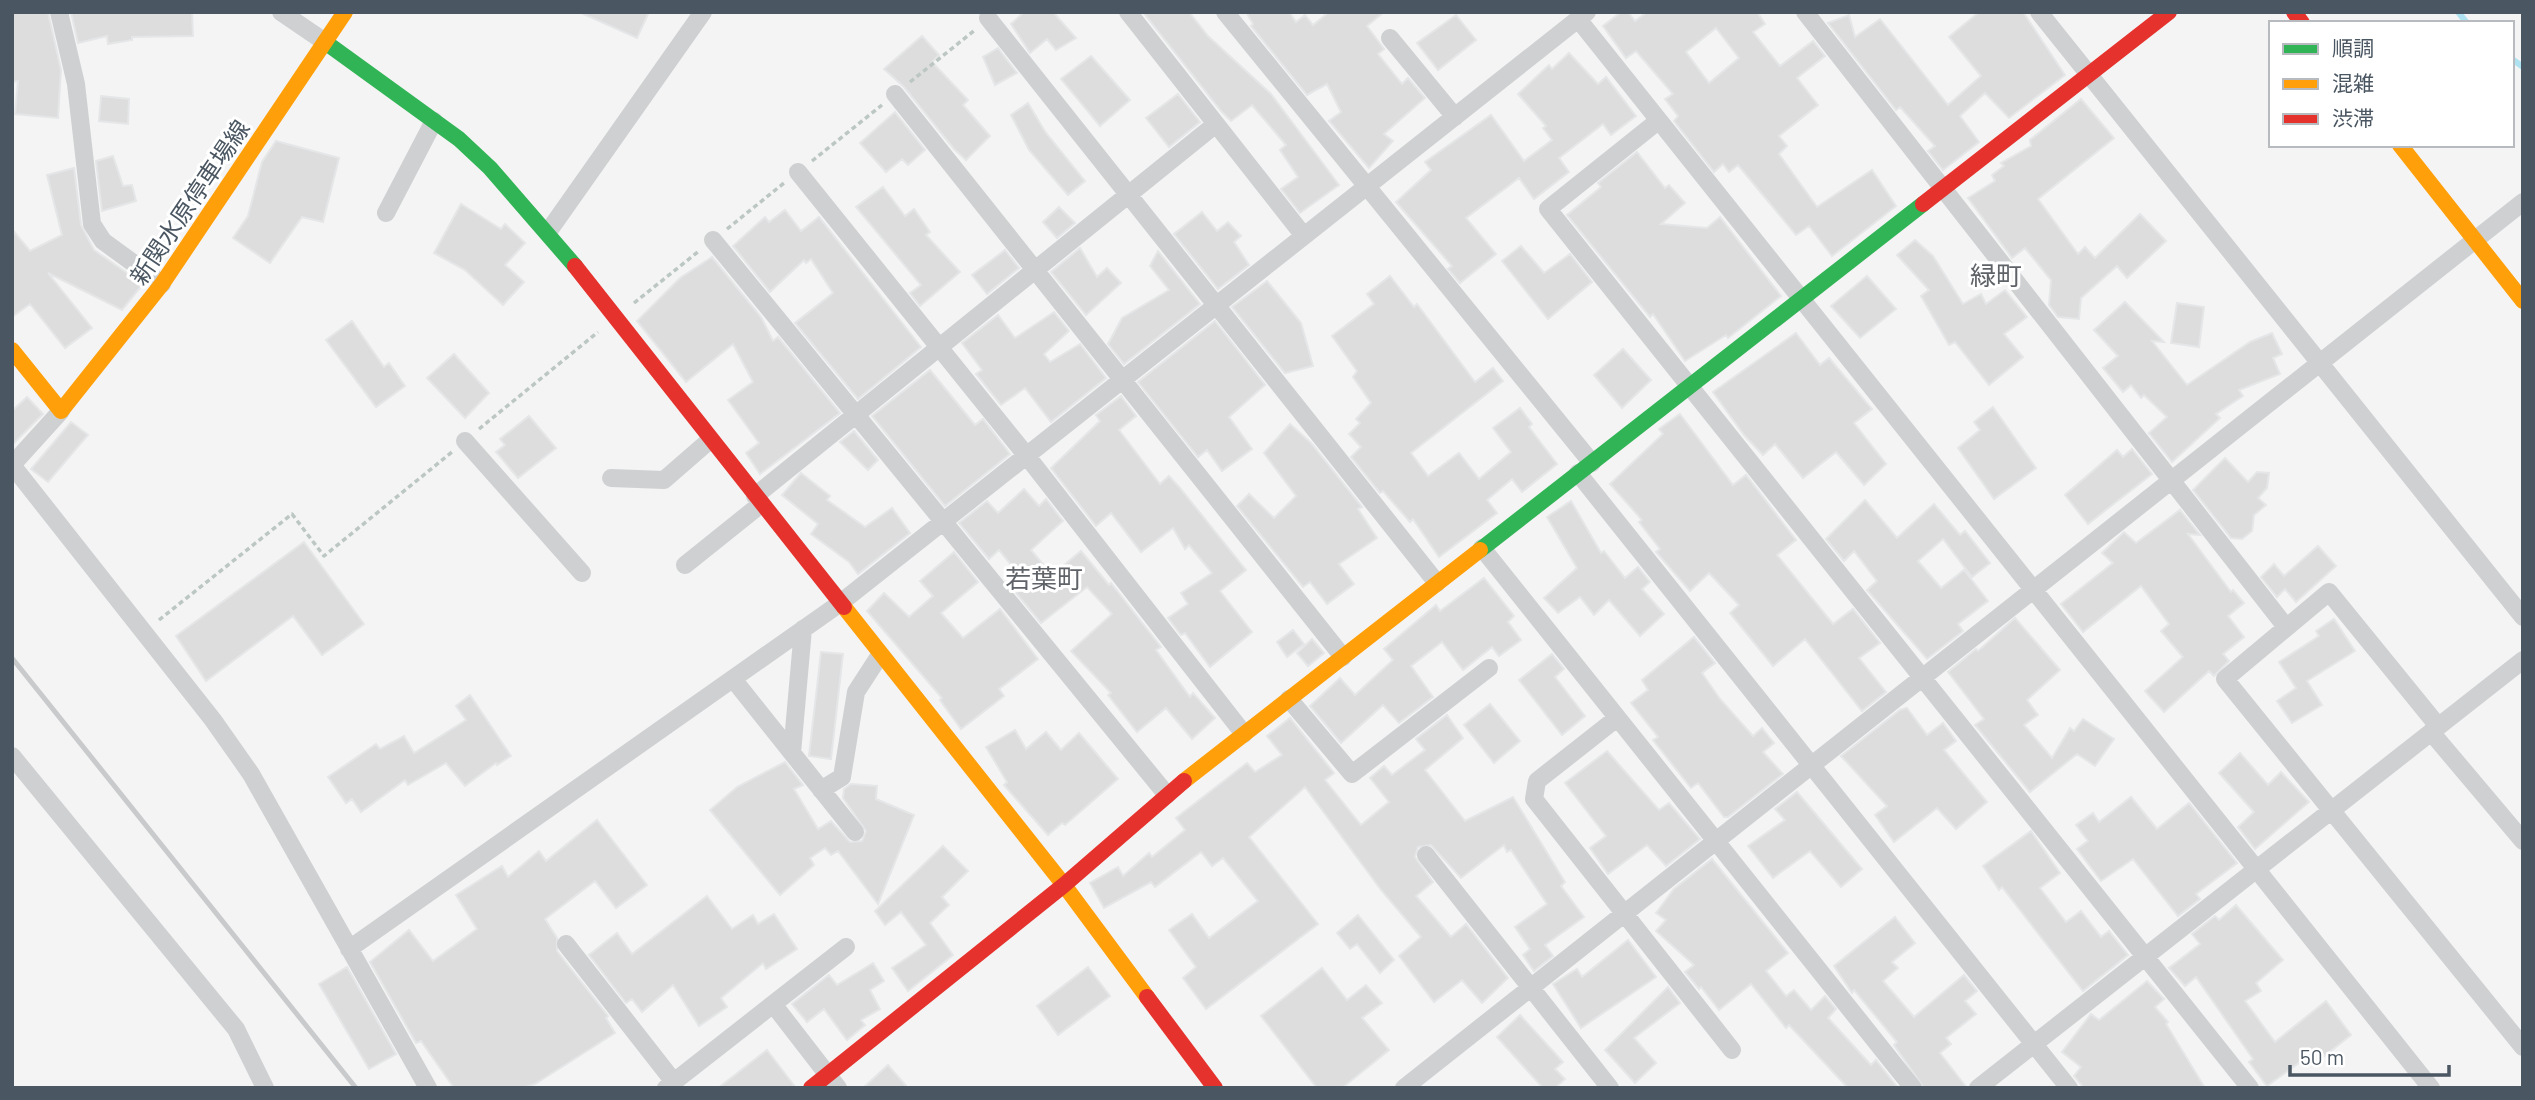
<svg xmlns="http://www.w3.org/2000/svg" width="2535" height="1100" font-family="Barlow,'Noto Sans JP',sans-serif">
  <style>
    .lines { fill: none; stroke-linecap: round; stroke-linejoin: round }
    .stream { stroke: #aee2f0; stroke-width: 6 }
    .building { fill: #ddddde; stroke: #e5e6e7; stroke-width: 2; fill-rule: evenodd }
    .path { stroke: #bcc7c4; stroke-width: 3.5; stroke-dasharray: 5 3.5; stroke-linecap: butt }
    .street { stroke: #ced0d2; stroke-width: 18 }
    .fast { stroke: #30b455; stroke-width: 16 }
    .slow { stroke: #ff9f0a; stroke-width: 16 }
    .jam { stroke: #e5322d; stroke-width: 16 }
    .rail { stroke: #c9cacc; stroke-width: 5 }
    .labels { text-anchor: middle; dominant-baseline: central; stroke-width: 6; stroke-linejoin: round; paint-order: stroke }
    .street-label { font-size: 24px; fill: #4a5661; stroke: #fff }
    .neighbourhood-label { font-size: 26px; fill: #5f6368; stroke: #fff }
  </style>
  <rect width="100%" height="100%" fill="#f4f4f4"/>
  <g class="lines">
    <path class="stream" d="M2458 12 2467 23
      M2512 59 2523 67"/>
  </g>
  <path class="building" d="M12 12H48L61 70 58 118 15 114 18 81 12 82Z
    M71 12H192L193 36 132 37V40L108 44 107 36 78 43Z
    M579 12H649L637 38Z
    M1024 12H1053L1076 38 1056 50 1047 39 1030 53 1011 24Z
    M1143 12H1189L1208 36 1271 94 1339 185 1300 213 1281 189 1298 177 1280 150 1286 145 1252 105 1231 121 1221 111Z
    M1246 12H1289L1296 22 1305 15 1313 25 1329 12H1384L1367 26 1384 49 1378 54 1402 84 1408 78 1425 98 1384 134 1393 141 1369 168 1329 121 1341 112 1327 84 1307 95 1251 26 1253 24Z
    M1621 12H1628L1635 21 1647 12H1757L1765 24 1753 32 1780 66 1813 41 1825 56 1797 78 1818 105 1779 136 1787 146 1779 154 1817 207 1872 170 1896 206 1832 256 1809 226 1796 235 1738 165 1729 172 1723 164 1714 172 1674 121 1678 116 1665 99 1673 94 1636 51 1626 58 1603 26ZM1716 28 1739 58 1709 83 1686 52Z
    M1979 12H2023L2065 75 2009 118 1985 93 1960 116 1979 142 1943 170 1928 151 1935 146 1900 107 1896 110 1828 23 1849 15 1855 37 1880 19 1948 105 1981 76 1949 37Z
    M1456 15 1476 40 1438 70 1417 43Z
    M922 36 939 55 932 62 968 100 963 105 990 136 966 160 954 149 904 87 884 69Z
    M998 48 1017 73 995 85 983 57Z
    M1569 53 1598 84 1606 77 1636 116 1611 135 1603 124 1559 158 1569 172 1534 199 1519 178 1466 218 1496 254 1460 283 1448 269 1452 266 1396 202 1431 170 1425 162 1491 115 1524 161 1552 140 1543 128 1546 126 1518 94 1549 65 1552 69Z
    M1091 56 1130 100 1100 126 1061 79Z
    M1178 94 1200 122 1169 147 1146 118Z
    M101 96 129 99 128 124 99 121Z
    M2081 99 2114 138 2038 199 2078 254 2085 247 2095 258 2140 214 2166 241 2127 278 2117 266 2081 298 2079 319 2058 317 2049 305 2051 280 2025 248 2012 258 1968 198 1995 181 1992 175 2004 166 2001 163 2031 146 2030 140Z
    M1028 103 1046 133 1085 181 1068 195 1029 150 1011 115Z
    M895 112 925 150 908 165 902 159 886 172 860 143Z
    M276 141 339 158 323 222 302 217 270 263 233 238 248 216 262 162Z
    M1637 152 1665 188 1669 185 1685 203 1661 224 1707 228 1720 217 1781 296 1728 338 1726 335 1685 361 1653 314 1650 317 1567 215 1601 187 1598 183Z
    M113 156 123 186 132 185 136 201 102 211 96 161Z
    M74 168 81 225 94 250 143 284 122 310 48 273 92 328 65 348 30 304 12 317V229L30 251 62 235 47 175Z
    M883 187 905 216 914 209 930 232 926 235 960 272 920 306 910 293 921 285 856 207Z
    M461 204 501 229 505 224 525 243 505 265 524 282 503 305 465 270 434 253Z
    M1059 207 1075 223 1057 238 1043 222Z
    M785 210 801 231 819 217 921 347 858 399 795 323 833 293 811 259 806 263 804 260 770 292 733 246 765 217 769 222Z
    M1202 212 1217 231 1228 222 1241 236 1234 242 1249 265 1218 289 1174 234Z
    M1915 240 1933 256 1963 304 1981 294 1986 304 2005 290 2027 317 2004 334 2023 357 1989 385 1955 342 1949 345 1921 296 1929 290 1897 255Z
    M1521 246 1544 273 1570 254 1592 282 1548 319 1502 261Z
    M1080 248 1097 277 1107 268 1121 283 1086 315 1051 272Z
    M1005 250 1019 268 987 294 972 275Z
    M1158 251 1200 304 1124 364 1108 344 1122 318 1169 290 1150 266Z
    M712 257 761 317 773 341 778 337 840 413 760 474 746 453 759 443 728 400 753 382 733 344 686 382 637 321 680 278Z
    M1390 276 1414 307 1417 304 1475 382 1493 368 1503 381 1411 453 1428 476 1459 453 1479 479 1511 452 1493 428 1520 408 1532 424 1529 427 1557 464 1522 492 1512 479 1487 500 1497 513 1439 557 1413 519 1410 522 1383 491 1380 493 1351 457 1361 447 1349 434 1360 423 1356 419 1371 403 1353 377 1357 371 1332 336 1374 304 1367 294Z
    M1867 276 1896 309 1860 338 1831 306Z
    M1267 281 1301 323 1313 366 1285 373 1232 307Z
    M2125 302 2164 342 2152 341 2187 385 2250 342 2272 333 2282 354 2273 358 2280 374 2239 390 2243 396 2216 414 2220 418 2172 462 2149 433 2167 417 2144 395 2141 398 2131 385 2123 392 2103 368 2118 356 2094 330Z
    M2177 303 2204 307 2199 347 2171 343Z
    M1054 312 1069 331 1044 354 1050 362 1080 344 1106 378 1051 422 1025 388 1001 405 976 374 982 370 962 343 998 315 1015 338Z
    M352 321 384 367 389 363 405 386 376 407 326 340Z
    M1215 321 1265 385 1229 417 1252 449 1222 471 1207 450 1198 457 1138 382Z
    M1796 333 1820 365 1829 358 1872 409 1854 423 1886 464 1864 485 1836 452 1803 478 1775 444 1763 455 1744 435 1713 392Z
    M1623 349 1651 380 1622 408 1594 375Z
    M454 354 489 393 465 418 427 378Z
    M930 370 975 425 983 419 1010 454 945 506 872 416Z
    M1121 396 1136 416 1119 430 1160 484 1169 476 1180 488 1246 570 1220 591 1252 632 1210 667 1185 633 1181 635 1168 618 1188 604 1181 593 1212 573 1189 545 1185 549 1173 528 1141 552 1111 513 1096 526 1051 468 1100 421 1096 415Z
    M27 397 43 414 12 445V411Z
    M1993 407 2036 468 1994 499 1958 448 1980 430 1974 422Z
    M1680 414 1733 485 1746 475 1796 540 1777 555 1833 624 1853 609 1880 643 1859 658 1886 692 1862 711 1805 639 1773 666 1730 613 1739 605 1709 573 1690 591 1656 552 1660 549 1639 522 1642 520 1610 484 1663 434 1659 429Z
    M529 416 556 448 518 478 496 452 505 445 500 439Z
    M71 422 88 435 48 482 31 469Z
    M1290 424 1311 443 1362 507 1358 509 1377 538 1339 564 1354 584 1327 604 1310 582 1303 587 1237 506 1249 494 1274 518 1296 496 1264 453Z
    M854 431 878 460 868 470 840 442Z
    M2132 449 2152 474 2088 524 2065 495 2117 450 2123 457Z
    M2225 458 2248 482 2257 472 2269 473 2267 488 2258 498 2266 505 2254 515 2252 531 2242 539 2231 538 2193 490Z
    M801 473 830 496 827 500 865 527 892 508 910 533 858 574 849 562 811 534 818 524 782 495Z
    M1024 489 1039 506 1046 499 1063 521 1031 550 1052 575 1081 551 1109 585 1111 583 1161 647 1156 650 1190 697 1193 693 1215 718 1192 739 1166 708 1137 732 1108 695 1111 693 1071 651 1112 614 1087 587 1041 623 1016 593 1027 584 999 550 989 559 959 523 987 501 998 513Z
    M1865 500 1897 538 1934 504 1960 535 1965 531 1990 563 1972 577 1943 539 1918 561 1941 588 1964 570 1988 601 1958 624 1963 631 1927 659 1867 590 1877 581 1854 551 1844 561 1826 539Z
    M1571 501 1601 553 1604 551 1625 578 1638 567 1650 582 1642 589 1664 614 1640 636 1609 600 1594 615 1580 597 1558 613 1544 598 1577 568 1547 517Z
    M2180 510 2200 535 2188 534 2231 592 2233 590 2244 603 2228 616 2244 637 2223 654 2229 661 2214 676 2209 671 2164 712 2145 691 2183 657 2161 631 2169 624 2141 586 2083 632 2061 604 2113 563 2102 553 2124 532 2136 543Z
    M304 542 364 624 322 655 293 616 206 681 176 636Z
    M2318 546 2336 566 2296 602 2285 589 2277 597 2261 577 2274 564 2284 576Z
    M954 552 978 582 941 613 963 638 1000 609 1038 659 999 689 1004 696 961 729 940 700 942 698 867 611 884 593 909 617 933 596 920 581Z
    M1484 578 1514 616 1508 622 1521 640 1499 656 1492 647 1463 670 1442 642 1411 666 1433 697 1399 723 1383 705 1341 743 1310 706 1340 678 1355 695 1393 660 1384 649 1436 605 1440 611Z
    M2015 618 2060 670 2027 700 2038 715 2024 725 2052 758 2070 728 2074 731 2083 719 2114 739 2095 766 2077 754 2030 792 1975 725 1984 719 1948 672 1976 649 1978 651Z
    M2334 619 2355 651 2307 681 2322 705 2292 723 2277 701 2296 688 2279 662 2319 636 2316 631Z
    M1293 630 1304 644 1287 657 1277 642Z
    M1694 637 1715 663 1702 673 1720 699 1753 736 1762 728 1774 743 1763 752 1783 774 1728 817H1724L1698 783 1691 788 1653 740 1658 737 1631 703 1648 690 1642 680Z
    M1312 639 1324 653 1308 666 1297 653Z
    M821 652 843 654 831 759 809 756Z
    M1552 654 1564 669 1555 677 1585 716 1562 735 1519 680Z
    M470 695 511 756 497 765 496 763 465 786 446 763 408 785 405 780 361 812 352 799 346 803 328 777 376 744 380 749 404 736 414 753 466 720 456 706Z
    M1490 704 1520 741 1494 763 1464 725Z
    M1907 708 1927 735 1943 723 1956 741 1944 750 1987 802 1956 829 1937 808 1894 842 1875 815 1887 806 1841 756 1900 710Z
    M1447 715 1463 738 1425 770 1465 821 1513 797 1565 882 1561 886 1584 917 1545 945 1553 956 1534 971 1523 955 1530 949 1515 927 1547 904 1511 850 1507 852 1504 845 1461 878 1431 845 1418 847 1415 857 1433 882 1416 896 1451 937 1466 924 1508 978 1482 1003 1462 980 1434 1002 1399 956 1421 937 1381 890 1305 787 1249 837 1318 924 1206 1009 1183 978 1196 967 1169 930 1192 914 1209 938 1258 901 1223 858 1212 866 1201 852 1155 887 1151 882 1104 908 1090 883 1118 867 1123 876 1149 853 1152 857 1185 830 1176 818 1247 763 1255 772 1282 755 1267 736 1290 718 1334 773 1325 780 1361 825 1389 802 1370 778 1384 766 1392 775 1425 750 1416 739Z
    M1015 730 1026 749 1046 732 1061 750 1079 733 1118 779 1065 825 1062 823 1048 835 1004 785 1007 782 986 747Z
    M1607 751 1659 810 1669 803 1700 839 1666 866 1647 845 1608 874 1590 848 1606 836 1565 783Z
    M2240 753 2268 785 2281 772 2309 802 2255 849 2238 827 2254 812 2219 773Z
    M785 762 803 785 794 789 818 829 831 821 850 842 862 841 866 831 843 798 844 789 851 784 877 786 876 799 914 815 878 904 838 851 831 855 825 848 810 858 814 865 780 895 710 810 737 787Z
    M1797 792 1862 869 1841 887 1810 851 1773 878 1748 846 1785 820 1775 809Z
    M2131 797 2157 829 2189 803 2237 863 2196 894 2200 899 2178 916 2133 859 2101 881 2077 849 2088 841 2076 825 2093 813 2099 822Z
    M597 820 647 885 616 908 595 881 545 919 557 938V951L608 1016 606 1018 615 1033 535 1084 523 1088H454L421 1041 416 1043 370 962 409 930 433 961 477 929 456 895 502 866 508 877 539 851 546 861Z
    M2031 831 2060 873 2040 888 2066 922 2081 911 2101 937 2109 931 2128 955 2083 991 2002 887 1999 890 1983 866Z
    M943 846 968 871 942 897 949 905 930 923 953 955 908 991 892 968 926 945 901 912 885 925 875 911Z
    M1712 859 1788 953 1766 971 1786 996 1794 990 1811 1010 1825 996 1836 1009 1828 1018 1871 1065 1876 1060 1898 1088H1848L1789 1025 1786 1028 1751 984 1719 1010 1701 987 1699 989 1685 972 1694 965 1656 931 1666 920 1656 913 1674 889Z
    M707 896 732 929 753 915 758 924 774 914 797 949 766 969 763 963 721 998 727 1007 699 1026 673 985 642 1012 632 999 626 1003 589 955 617 933 632 954Z
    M2236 905 2283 960 2256 983 2261 991 2245 1001 2275 1042 2326 1001 2351 1035 2323 1057 2317 1050 2267 1086 2249 1062 2253 1059 2196 977 2185 986 2169 968 2200 944 2192 934 2215 916 2219 920Z
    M1358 915 1394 960 1380 973 1357 944 1350 949 1337 933Z
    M1895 917 1915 943 1892 962 1898 968 1883 981 1914 1017 1964 975 1977 991 1965 1001 1976 1014 1946 1038 1951 1044 1940 1053 1967 1088H1924L1894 1045 1897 1042 1854 990 1852 993 1834 966Z
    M1628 940 1656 977 1581 1028 1553 984 1577 969 1582 977Z
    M873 963 884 981 870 990 880 1009 861 1020 865 1025 847 1040 824 1009 807 1022 792 1004 829 975 837 985Z
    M347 967 396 1054 369 1069 319 984Z
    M1088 967 1110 996 1058 1035 1037 1006Z
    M1322 968 1347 1000 1366 985 1382 1003 1362 1018 1389 1050 1342 1088H1317L1261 1016Z
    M2147 981 2164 999 2155 1007 2168 1022 2166 1024 2205 1088H2084L2074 1076 2081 1067 2062 1052 2091 1014 2099 1020Z
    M1668 987 1680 1003 1634 1038 1656 1063 1635 1083 1605 1050Z
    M1520 1015 1563 1062 1555 1069 1565 1079 1555 1088H1543L1497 1037Z
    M767 1050 796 1088H718Z
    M888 1065 908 1088H863Z"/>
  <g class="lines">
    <path class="path" d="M910 82 975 30
      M812 161 882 105
      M727 229 784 183
      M634 303 699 251
      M479 429 598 332
      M159 620 292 514 324 556 452 452"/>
    <path class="street" d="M59 12 76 84 92 224 103 241 162 284
      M281 12 325 42
      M1128 12 1304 236
      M1225 12 1592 463
      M1805 12 2286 627
      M2039 12 2523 617
      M988 18 1437 583
      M1578 19 2431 1088
      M1390 38 1455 117
      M895 94 1343 657
      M1658 121 1548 209 2250 1088
      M798 172 1026 455 1244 734
      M386 213 434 121
      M548 232 703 12
      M713 240 1167 795
      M465 441 582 573
      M12 465 213 720 251 774 428 1088
      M12 465 61 411
      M1578 473 2069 1088
      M611 478 664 480 710 440
      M755 496 1216 124
      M1482 548 1913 1088
      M685 565 761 504
      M733 679 855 832
      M1289 699 1352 774 1489 668
      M1617 718 1537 781 1534 799 1732 1050
      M2438 726 2329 592 2225 679 2523 1047
      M2431 732 2523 841
      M792 753 803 629
      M12 756 236 1029 265 1088
      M821 790 842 777 856 692 880 655
      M1426 855 1610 1088
      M566 944 674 1082
      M349 949 839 604 1587 12
      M773 1004 838 1088
      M666 1088 846 947
      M1404 1088 2523 202
      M1978 1088 2523 660"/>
    <path class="fast" d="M325 42 459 139 490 168 575 266
      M1480 550 1923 204"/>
    <path class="slow" d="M2400 145 2523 301
      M12 350 61 411 162 284 345 12
      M844 607 1064 885 1147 997
      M1184 781 1480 550"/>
    <path class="jam" d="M2294 12 2302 23
      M1923 204 2169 12
      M575 266 844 607
      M1147 997 1215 1088
      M811 1088 1064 885 1184 781"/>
    <path class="rail" d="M12 658 356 1088"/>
  </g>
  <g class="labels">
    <g class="street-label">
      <text transform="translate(189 202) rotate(-56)">新関水原停車場線</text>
    </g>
    <g class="neighbourhood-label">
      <text x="1996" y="274">緑町</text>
      <text x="1044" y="577">若葉町</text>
    </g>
  </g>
  <rect width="2535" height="1100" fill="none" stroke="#4a5661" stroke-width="28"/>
  <rect x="2269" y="21" width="245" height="126" fill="#ffffff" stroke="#b7bbc0" stroke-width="2"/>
  <rect x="2283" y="44" width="35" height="10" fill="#30b455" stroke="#b7bbc0" stroke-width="2"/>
  <text x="2332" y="56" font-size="21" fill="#4a5661">順調</text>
  <rect x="2283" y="79" width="35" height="10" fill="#ff9f0a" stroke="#b7bbc0" stroke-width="2"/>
  <text x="2332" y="91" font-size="21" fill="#4a5661">混雑</text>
  <rect x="2283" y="114" width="35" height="10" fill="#e5322d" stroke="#b7bbc0" stroke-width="2"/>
  <text x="2332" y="126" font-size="21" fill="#4a5661">渋滞</text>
  <path d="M2290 1065v10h159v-10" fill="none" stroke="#4a5661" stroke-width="3.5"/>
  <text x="2300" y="1065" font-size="21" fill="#4a5661" stroke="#ffffff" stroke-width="5" paint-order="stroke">50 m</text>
</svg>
